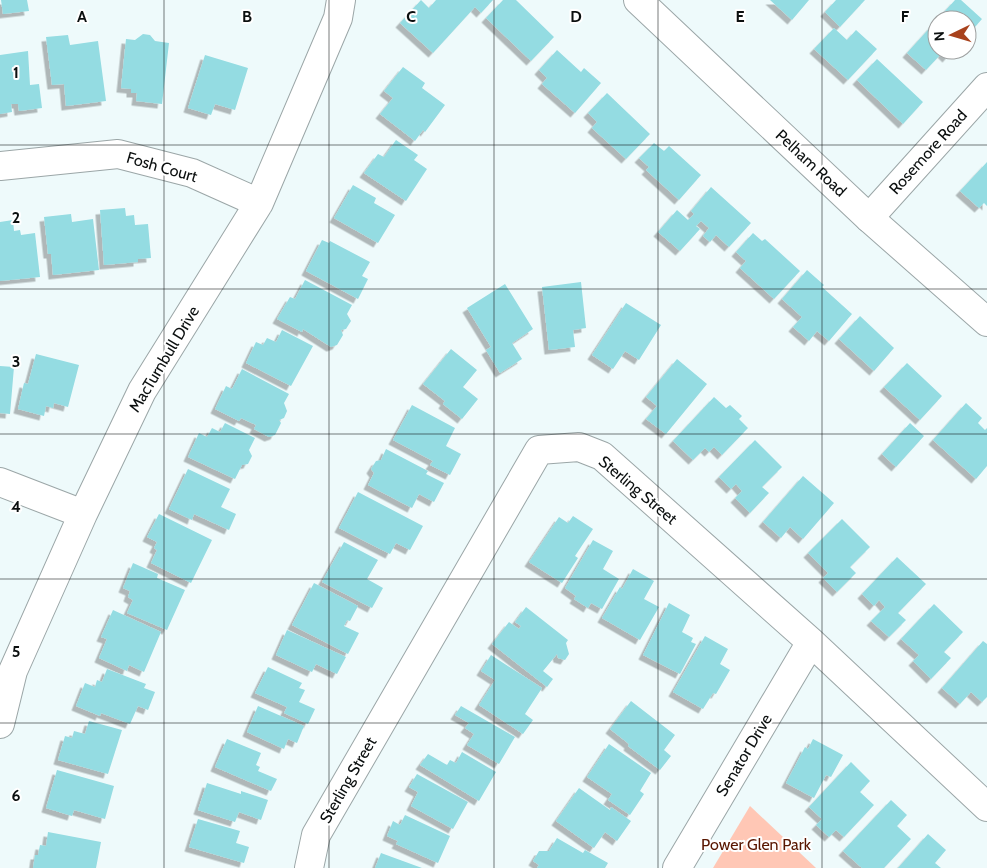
<svg xmlns="http://www.w3.org/2000/svg" width="987" height="868" font-family="Cabin,sans-serif">
  <style>
    .green { fill: #ffc7b5 }
    .building { fill: #94dce2; filter: url(#shadow) }
    .lines { fill: none; stroke-linecap: round; stroke-linejoin: round }
    .street-casing { stroke: #9ba6a7; stroke-width: 30 }
    .secondary-casing { stroke: #9ba6a7; stroke-width: 30 }
    .street { stroke: #fff; stroke-width: 28 }
    .secondary { stroke: #fff; stroke-width: 28 }
    .grid { fill: none; stroke: #0b0f0f; stroke-width: 1; stroke-opacity: 0.55 }
    .labels { text-anchor: middle; dominant-baseline: central; stroke-width: 4; stroke-linejoin: round; paint-order: stroke }
    .street-label { font-size: 16px; fill: #0b0f0f; stroke: #fff }
    .park-label { font-size: 16px; fill: #591600; stroke: #fff }
    .grid-label { font-size: 16px; text-anchor: middle; font-weight: bold; fill: #0b0f0f; stroke: #fff; stroke-width: 4; stroke-linejoin: round; paint-order: stroke }
  </style>
  <defs>
    <filter id="shadow"><feDropShadow dx="-4.5" dy="4.5" stdDeviation="0" flood-color="#0004"/></filter>
  </defs>
  <rect width="100%" height="100%" fill="#eefafb"/>
  <path class="green" d="M750 806 816 868H713Z"/>
  <path class="building" d="M1 0H27L29 11 3 14Z
    M421 0 429 8 436 0H493L481 13 475 7 433 53 400 23Z
    M503 0H516L554 37 531 61 486 18Z
    M770 0H809L792 20Z
    M836 0H865L840 27 825 12Z
    M955 0H961L982 19 967 36V20H937V50H954L947 58 942 53 926 70 907 53Z
    M834 28 847 40 856 30 877 49 848 80 814 49Z
    M143 34 150 35 155 41 169 43 162 104 136 101 137 93H131V89L121 88 126 39 135 40Z
    M68 35 70 45 98 41 106 101 66 106 64 84 52 85 46 37Z
    M557 50 581 72 584 68 601 83 575 113 542 84 547 78 539 70Z
    M28 51 30 85 39 84 42 108 19 111 18 104H11L12 112 0 114V55Z
    M205 55 248 68 235 110 215 104 211 115 188 108Z
    M877 59 923 102 903 124 857 80Z
    M403 67 425 83 422 88 445 105 425 132 423 130 415 141 380 114 393 98 384 91Z
    M607 93 650 134 626 159 592 128 597 122 588 113Z
    M396 140 418 155 414 160 427 169 406 201 364 173 378 154 384 157Z
    M654 143 664 151 669 146 701 175 679 200 646 170 649 167 639 158Z
    M987 162V206L984 203 979 208 960 191Z
    M353 185 376 198 374 203 395 215 378 243 334 218Z
    M711 187 751 223 729 247 716 235 710 242 703 236 709 228 701 221 696 226 700 229 680 251 658 232 677 210 688 220 694 214 691 211Z
    M125 208 126 216 134 215 135 225 148 224 151 258 138 259V262L104 265 100 210Z
    M71 214 72 222 93 219 99 270 53 275 51 254H48L44 217Z
    M13 220 14 231 20 230 21 235 35 233 40 277 0 281V222Z
    M753 233 762 241 765 239 800 271 774 299 740 268 746 261 736 252Z
    M322 240 329 243 330 241 370 262 362 276 368 279 358 299 306 271Z
    M807 270 824 285 822 287 852 314 829 341 817 331 809 341 793 327 802 317 782 299Z
    M305 280 352 305 347 314 351 321 346 329 341 330 343 335 337 345 331 347 303 329 302 332 277 319 290 297 295 299Z
    M581 282 586 328 573 330 575 347 549 350 542 287Z
    M505 284 533 329 512 343 522 359 500 373 486 350 491 347 467 308Z
    M626 303 661 325 639 360 625 351 613 369 592 355Z
    M860 316 894 348 874 371 839 339Z
    M282 330 313 346 291 386 246 363 256 342 263 345 267 338 276 342Z
    M451 349 477 370 463 387 478 399 462 419 443 404 445 401 423 384Z
    M36 354 79 365 68 407 54 403 53 408 46 406 44 416 18 409 24 383 28 384Z
    M677 359 707 384 666 434 646 419 657 406 646 397Z
    M907 363 942 396 920 420 884 387Z
    M0 366 14 367 10 414 0 413Z
    M242 369 289 394 284 403 287 411 284 418 279 420 281 423 275 435 269 437 254 429 256 425 241 418 239 421 215 409 226 386 232 389Z
    M714 397 726 408 730 405 742 416 739 419 748 428 722 455 714 447 709 452 705 448 693 460 673 441Z
    M966 403 982 418 978 423 985 430 987 428V466L976 479 933 440Z
    M412 405 455 428 446 446 461 454 450 475 430 465 433 461 393 440Z
    M225 423 255 438 249 450 252 456 248 464 242 465 235 479 188 457 199 433 207 437 212 428 220 432Z
    M910 423 924 436 896 467 882 454Z
    M755 440 782 467 762 487 769 493 750 513 735 498 742 491 736 484 731 489 719 477Z
    M386 449 428 471 426 474 444 483 434 502 419 494 412 508 368 485 374 473 371 469 376 461 381 460Z
    M188 469 230 489 221 507 236 514 229 530 194 514 192 520 169 509Z
    M803 476 834 503 803 539 790 527 781 538 763 522Z
    M358 492 423 526 410 550 396 543 390 554 339 528Z
    M159 514 212 540 191 583 151 563 157 550 154 548 157 542 147 537Z
    M573 516 593 529 575 556 578 558 562 583 529 562 559 517 568 523Z
    M842 519 870 547 850 567 856 573 837 592 823 578 828 573 808 553Z
    M593 540 613 551 603 569 619 579 602 609 591 603 588 608 574 599 576 596 565 588Z
    M344 542 378 560 367 579 383 588 372 608 322 582Z
    M897 557 926 584 898 613 906 620 889 637 871 621 885 607 879 600 874 606 862 594Z
    M133 563 158 574 157 578 185 590 167 630 127 613 133 600 128 597 130 591 123 588Z
    M633 569 654 581 644 599 659 607 640 640 602 618 620 587 622 589Z
    M314 583 358 606 350 621 347 620 344 626 359 633 348 654 292 625Z
    M669 603 690 615 682 632 693 638 691 642 696 644 680 674 643 655Z
    M934 604 963 632 944 652 951 658 931 679 913 661 919 655 901 639Z
    M526 607 568 640 566 643 569 654 565 660 558 658 557 654 543 671 553 679 547 687 492 644 509 622 519 629 521 626 515 622Z
    M113 610 161 632 144 672 129 665 127 671 99 658 107 639 101 637Z
    M287 630 346 657 337 674 316 664 312 672 276 655Z
    M705 636 728 649 720 664 730 670 716 694 713 693 703 709 673 692Z
    M983 641 987 644V697L982 702 971 692 960 704 942 688Z
    M491 655 542 688 525 714 533 720 523 734 479 705 495 680 481 671Z
    M268 667 302 683 299 688 305 690 299 702 315 709 308 724 284 713 287 707 255 693Z
    M107 669 146 684 144 688 155 692 148 710 138 706 130 724 101 713 100 716 76 706 85 683 95 687 97 680 102 682Z
    M631 701 675 735 664 750 671 756 660 770 628 746 629 744 610 729Z
    M258 706 304 726 297 743 288 739 284 749 247 732Z
    M461 706 515 737 499 764 467 745 474 734 465 728 469 723 455 715Z
    M89 721 122 730 108 774 58 760 65 736 72 738 74 731 85 734Z
    M227 739 261 753 256 765 260 767 258 771 277 779 271 791 215 767Z
    M813 739 843 755 831 777 826 775 814 798 786 783 805 747 808 749Z
    M609 744 651 773 640 791 644 794 630 815 608 800 612 794 587 777Z
    M462 752 496 772 479 801 420 765 428 754 447 765 450 760 456 763Z
    M851 762 870 781 860 792 874 805 844 837 836 830 829 837 816 825 822 819 809 807Z
    M57 770 114 786 105 819 74 810 72 816 46 808Z
    M417 774 468 802 453 829 411 806 418 792 409 787Z
    M207 783 241 794V791L268 800 261 820 239 812 235 822 198 810Z
    M579 788 610 810 611 807 631 821 617 841 605 832 594 848 556 821Z
    M891 800 907 815 897 826 911 839 884 868H862L843 851Z
    M405 815 450 836 438 863 396 844 398 841 387 836 393 821 400 825Z
    M198 819 240 831 236 843 249 847 244 863 189 847Z
    M48 832 101 842 96 868H33L35 855H38L40 845 46 846Z
    M928 834 946 850 935 863 941 868H898Z
    M557 838 583 853 585 850 608 863 605 868H537L539 865 533 861 539 851H549Z
    M381 853 422 868H375Z"/>
  <g class="lines">
    <g class="street-casing">
      <path id="street" d="M0 166 118 154 192 173 259 203
        M869 218 987 87
        M0 482 83 514
        M0 724 13 671 83 514 142 391 259 203 338 18 341 0
        M309 868 316 835 539 450 579 447 602 456 811 642 987 807
        M677 868 811 642"/>
    </g>
    <g class="secondary-casing">
      <path id="secondary" d="M638 0 869 218 987 322"/>
    </g>
    <use href="#street" class="street"/>
    <use href="#secondary" class="secondary"/>
  </g>
  <path class="grid" d="M164 0V868M329 0V868M494 0V868M658 0V868M822 0V868M0 145H987M0 289H987M0 434H987M0 579H987M0 723H987"/>
  <g class="labels">
    <g class="street-label">
      <text transform="translate(928 152) rotate(-48)">Rosemore Road</text>
      <text transform="translate(811 163) rotate(43)">Pelham Road</text>
      <text transform="translate(162 167) rotate(16)">Fosh Court</text>
      <text transform="translate(164 359) rotate(-59)">MacTurnbull Drive</text>
      <text transform="translate(638 490) rotate(40)">Sterling Street</text>
      <text transform="translate(744 755) rotate(-59)">Senator Drive</text>
      <text transform="translate(348 780) rotate(-60)">Sterling Street</text>
    </g>
    <g class="park-label">
      <text x="756" y="844">Power Glen Park</text>
    </g>
  </g>
  <g class="grid-label">
    <text x="82" y="22">A</text>
    <text x="247" y="22">B</text>
    <text x="411" y="22">C</text>
    <text x="576" y="22">D</text>
    <text x="740" y="22">E</text>
    <text x="905" y="22">F</text>
    <text x="16" y="78">1</text>
    <text x="16" y="223">2</text>
    <text x="16" y="367">3</text>
    <text x="16" y="512">4</text>
    <text x="16" y="657">5</text>
    <text x="16" y="801">6</text>
  </g>
  <g transform="translate(952 35) rotate(265)"><circle r="24" fill="#ffffff" stroke="#9d9f9f"/>
  <path d="M0-4L9 19L0 12L-9 19Z" fill="#a8421c"/>
  <text y="-8" font-size="14" font-weight="bold" text-anchor="middle" fill="#0b0f0f">N</text>
  </g>
</svg>
